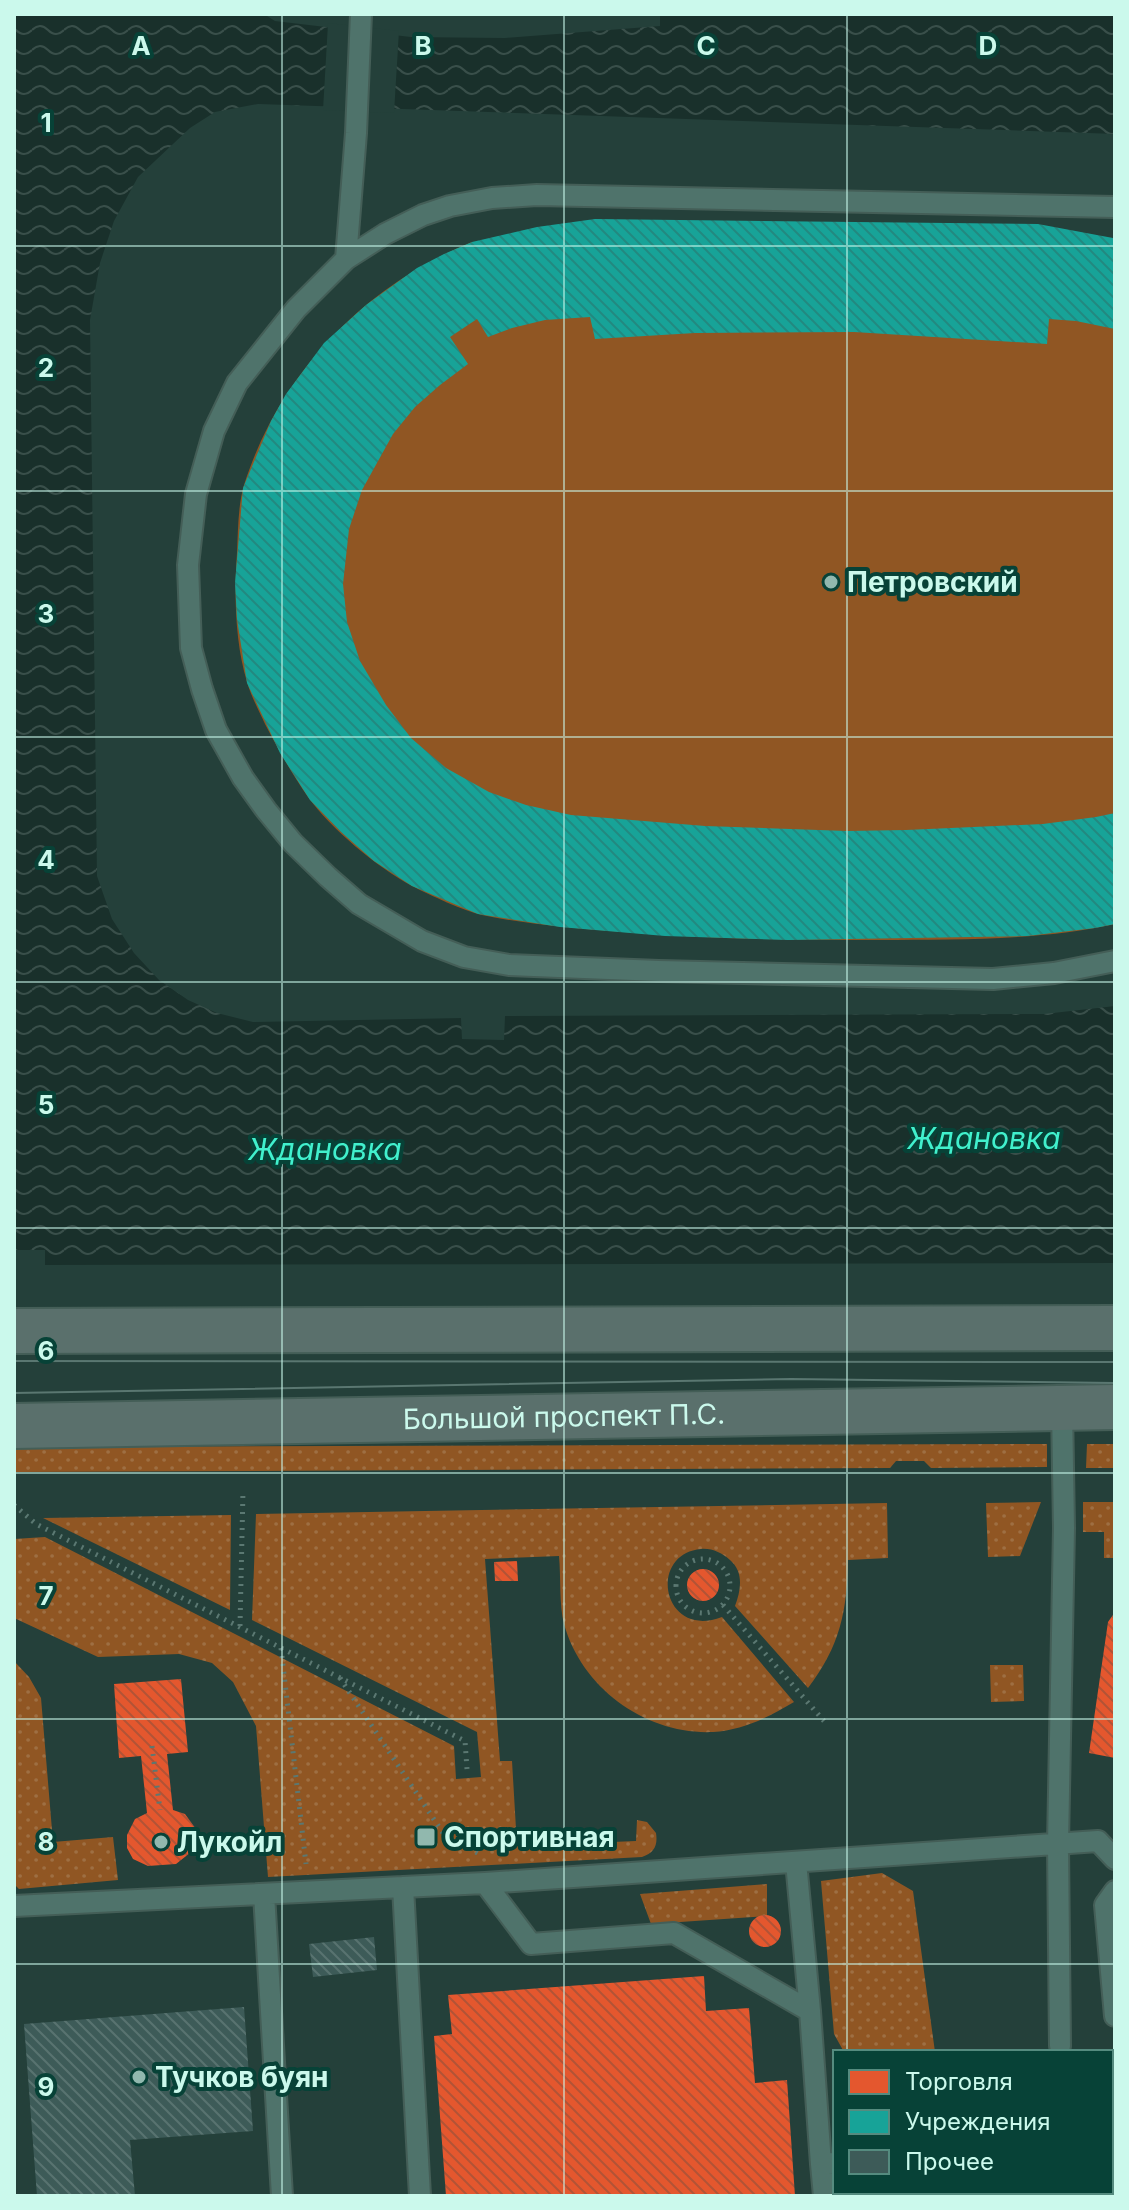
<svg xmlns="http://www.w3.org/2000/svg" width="1129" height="2210" font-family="Inter,sans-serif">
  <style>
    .grass { fill: url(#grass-dots) }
    .pitch { fill: #905623 }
    .water { fill: url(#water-waves) }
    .pier { fill: #24403a }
    .shops { fill: url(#shops-back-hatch) }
    .public { fill: url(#public-back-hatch) }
    .building { fill: url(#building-back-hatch) }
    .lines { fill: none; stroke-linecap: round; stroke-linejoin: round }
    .service-casing { stroke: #445e57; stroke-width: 24 }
    .primary-casing { stroke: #445e57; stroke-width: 48 }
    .path { stroke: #5b7872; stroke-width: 5; stroke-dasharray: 2 6; stroke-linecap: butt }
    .service { stroke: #4f736b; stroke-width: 20 }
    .primary { stroke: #5a706c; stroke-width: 44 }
    .tram { stroke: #5a7771; stroke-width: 2 }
    .grid { fill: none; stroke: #cbf9ec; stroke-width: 2; stroke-opacity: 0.55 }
    .poi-dot { fill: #91b8ae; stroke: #074237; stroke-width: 3 }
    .labels { text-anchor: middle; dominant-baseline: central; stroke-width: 8; stroke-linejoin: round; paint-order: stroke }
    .poi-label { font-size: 28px; font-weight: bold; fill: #cbf9ec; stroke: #074237; text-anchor: start }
    .street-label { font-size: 28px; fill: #cbf9ec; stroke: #074237 }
    .water-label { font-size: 30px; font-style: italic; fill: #41f0cd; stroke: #074237 }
    .grid-label { font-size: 26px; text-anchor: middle; font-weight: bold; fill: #cbf9ec; stroke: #074237; stroke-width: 8; stroke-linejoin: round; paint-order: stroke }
  </style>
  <defs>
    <pattern id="grass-dots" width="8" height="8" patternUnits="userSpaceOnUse" patternTransform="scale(2)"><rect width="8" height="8" fill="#905623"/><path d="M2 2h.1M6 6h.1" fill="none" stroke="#9e6f43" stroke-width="1.8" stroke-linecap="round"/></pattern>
    <pattern id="water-waves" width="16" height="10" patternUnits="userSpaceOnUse" patternTransform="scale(2)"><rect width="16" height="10" fill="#19302b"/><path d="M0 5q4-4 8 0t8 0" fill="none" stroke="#394f4a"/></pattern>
    <pattern id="shops-back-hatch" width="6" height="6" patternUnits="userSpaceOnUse" patternTransform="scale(2)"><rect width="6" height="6" fill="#e4572e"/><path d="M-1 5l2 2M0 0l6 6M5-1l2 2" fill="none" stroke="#b25336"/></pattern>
    <pattern id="public-back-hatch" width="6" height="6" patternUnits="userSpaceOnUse" patternTransform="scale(2)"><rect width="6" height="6" fill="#17a398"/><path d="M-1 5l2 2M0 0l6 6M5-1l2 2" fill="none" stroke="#228980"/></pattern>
    <pattern id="building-back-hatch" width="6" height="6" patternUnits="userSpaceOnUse" patternTransform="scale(2)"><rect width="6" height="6" fill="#3d5b58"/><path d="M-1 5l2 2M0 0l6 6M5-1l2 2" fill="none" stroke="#587370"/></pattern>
  </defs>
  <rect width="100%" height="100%" fill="#24403a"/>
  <path class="grass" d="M1047 1444V1467L931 1468 924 1461H896L890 1468 14 1472V1447Z
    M1087 1444H1115V1468H1086Z
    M1041 1502 1020 1556 988 1557 986 1503Z
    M1083 1502H1115V1558H1104V1532H1083Z
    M887 1503 888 1558 848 1560C847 1612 840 1646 808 1688L735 1606C741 1590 744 1572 730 1560 722 1553 712 1548 701 1549 647 1554 662 1640 722 1617L794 1702C769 1717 743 1730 713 1732 647 1735 582 1689 564 1624 559 1604 561 1577 559 1556L485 1559 500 1761H512L517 1846 636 1841 637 1820 647 1822 656 1833C658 1846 654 1853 642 1857L268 1877 256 1726 233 1682 212 1663 179 1654 98 1657 14 1618V1539L45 1537 454 1746 456 1779 481 1777 477 1732 252 1620 256 1514Z
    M231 1515 230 1610 43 1518Z
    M14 1661 29 1677 41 1698 53 1842 113 1837 118 1880 19 1889 14 1884Z
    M990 1665H1023L1024 1701 991 1702Z
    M882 1873 913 1891 935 2052H844L834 2034 821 1881Z
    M767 1884V1916L651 1924 640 1894Z"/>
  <path class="pitch" d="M1115 238V924C1038 941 957 939 879 940 790 940 701 939 611 931 568 928 525 924 482 915 464 911 430 895 412 886 377 867 331 829 308 797 292 774 278 749 265 724 259 711 251 696 247 682 235 642 234 595 237 553 238 531 238 505 244 485 279 374 365 285 472 242Z"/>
  <path class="water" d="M14 14H264L275 21 411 37 505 38 660 26V14H1115V134L258 104 215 112 190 128 138 177 114 221 100 263 90 320 97 876 112 919 134 953 159 980 188 1000 217 1013 253 1022 461 1018 462 1039 504 1040 505 1016 1044 1014 1115 1006V1263L45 1265V1250H14Z"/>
  <path class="pier" d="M328 23 399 31 394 113 323 110Z"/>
  <path class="shops" d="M517 1561 518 1581H495L494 1562Z
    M687 1585a16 16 0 1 1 32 0a16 16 0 1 1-32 0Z
    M1115 1612V1758L1089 1753 1108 1622Z
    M181 1679 188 1752 167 1754 173 1810 185 1814 196 1829 195 1849 176 1864 148 1866 133 1859 127 1848V1835L135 1819 147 1813 141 1756 119 1758 114 1684Z
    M749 1931a16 16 0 1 1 32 0a16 16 0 1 1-32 0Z
    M704 1976 706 2011 749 2008 755 2083 787 2080 795 2196H446L434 2036 452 2034 448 1995Z
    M1006 2192H1095L1105 2196H1006Z"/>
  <path class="public" d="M595 219 1038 224 1113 238H1115V329L1076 321 1049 319 1047 344 854 332 695 333 595 339 590 317 545 320 512 328 488 337 477 319 450 337 468 364 440 385 415 407 393 434 362 490 349 529 343 584 347 622 360 661 386 705 411 738 446 768 489 792 526 805 571 815 705 826 847 831 906 830 1043 824 1096 817 1115 813V924L1095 928 1027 936 788 940 665 936 560 927 478 914 412 886 374 861 341 832 310 800 280 753 247 683 237 619 235 583 243 488 271 421 286 394 324 343 366 305 417 268 444 254 472 242 537 227Z"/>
  <path class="building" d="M374 1937 377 1970 313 1977 309 1944Z
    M244 2007 253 2131 130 2140 135 2196H37L24 2024Z"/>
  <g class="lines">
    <g class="service-casing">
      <path id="service" d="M1115 207 537 195 492 198 450 206 423 215 385 234 346 259 296 309 237 383 214 431 196 494 188 565 191 648 202 689 216 730 243 778 266 810 293 843 328 877 359 904 422 941 464 957 509 965 659 971 993 979 1054 973 1115 961
        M346 259 356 133 361 14
        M796 1862 810 2011
        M485 1883 531 1944 674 1933 810 2011 821 2164 835 2163
        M403 1887 420 2196
        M1115 1891 1105 1905 1115 2016
        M264 1894 282 2196
        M14 1906 485 1883 1098 1841 1115 1859
        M1060 2046 1058 1844 1064 1528 1062 1407
        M1111 2152H1115
        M821 2164 824 2196"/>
    </g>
    <g class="primary-casing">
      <g id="primary">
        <path d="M14 1331 1115 1328"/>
        <path id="s1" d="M14 1426 1115 1407"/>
      </g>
    </g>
    <path class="path" d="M14 1505 36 1524 465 1741 467 1769
      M676 1586a27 27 0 1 1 54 0a27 27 0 1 1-54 0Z
      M723 1605 824 1721
      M240 1626 243 1490
      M281 1648 306 1864
      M340 1678 443 1833 481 1855
      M152 1746 160 1810
      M869 2192 870 2196"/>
    <use href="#service" class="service"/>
    <use href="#primary" class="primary"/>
    <path class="tram" d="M14 1361 1115 1362
      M14 1393 791 1379 1115 1383"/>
  </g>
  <path class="grid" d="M282 14V2196M564 14V2196M847 14V2052M14 246H1115M14 491H1115M14 737H1115M14 982H1115M14 1228H1115M14 1473H1115M14 1719H1115M14 1964H1115M847 2192V2196"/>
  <g class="poi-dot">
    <circle cx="831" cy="582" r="8"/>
    <rect x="416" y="1827" width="20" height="20" rx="4"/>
    <circle cx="161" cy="1842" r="8"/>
    <circle cx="139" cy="2077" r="8"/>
  </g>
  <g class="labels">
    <g class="poi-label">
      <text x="847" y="582">Петровский</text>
      <text x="444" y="1837">Спортивная</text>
      <text x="177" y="1842">Лукойл</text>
      <text x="155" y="2077">Тучков буян</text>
    </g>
    <g class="street-label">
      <text stroke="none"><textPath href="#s1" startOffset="550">Большой проспект П.С.</textPath></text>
    </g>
    <g class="water-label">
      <text x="984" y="1138">Ждановка</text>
      <text x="325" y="1149">Ждановка</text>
    </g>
  </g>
  <g class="grid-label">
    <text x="141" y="55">A</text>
    <text x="423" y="55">B</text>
    <text x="706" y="55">C</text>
    <text x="988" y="55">D</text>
    <text x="46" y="132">1</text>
    <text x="46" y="377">2</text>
    <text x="46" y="623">3</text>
    <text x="46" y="869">4</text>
    <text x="46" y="1114">5</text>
    <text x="46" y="1360">6</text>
    <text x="46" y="1605">7</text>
    <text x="46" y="1851">8</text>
    <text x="46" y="2096">9</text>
  </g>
  <rect width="1129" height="2210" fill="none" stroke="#cbf9ec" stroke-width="32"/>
  <rect x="833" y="2050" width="280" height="144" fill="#074237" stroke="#558b7f" stroke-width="2"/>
  <rect x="849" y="2070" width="40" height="24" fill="#e4572e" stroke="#558b7f" stroke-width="2"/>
  <text x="905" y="2090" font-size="24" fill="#cbf9ec">Торговля</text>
  <rect x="849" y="2110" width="40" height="24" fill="#17a398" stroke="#558b7f" stroke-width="2"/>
  <text x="905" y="2130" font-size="24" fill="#cbf9ec">Учреждения</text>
  <rect x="849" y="2150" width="40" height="24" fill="#3d5b58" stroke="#558b7f" stroke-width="2"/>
  <text x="905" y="2170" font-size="24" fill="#cbf9ec">Прочее</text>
</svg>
